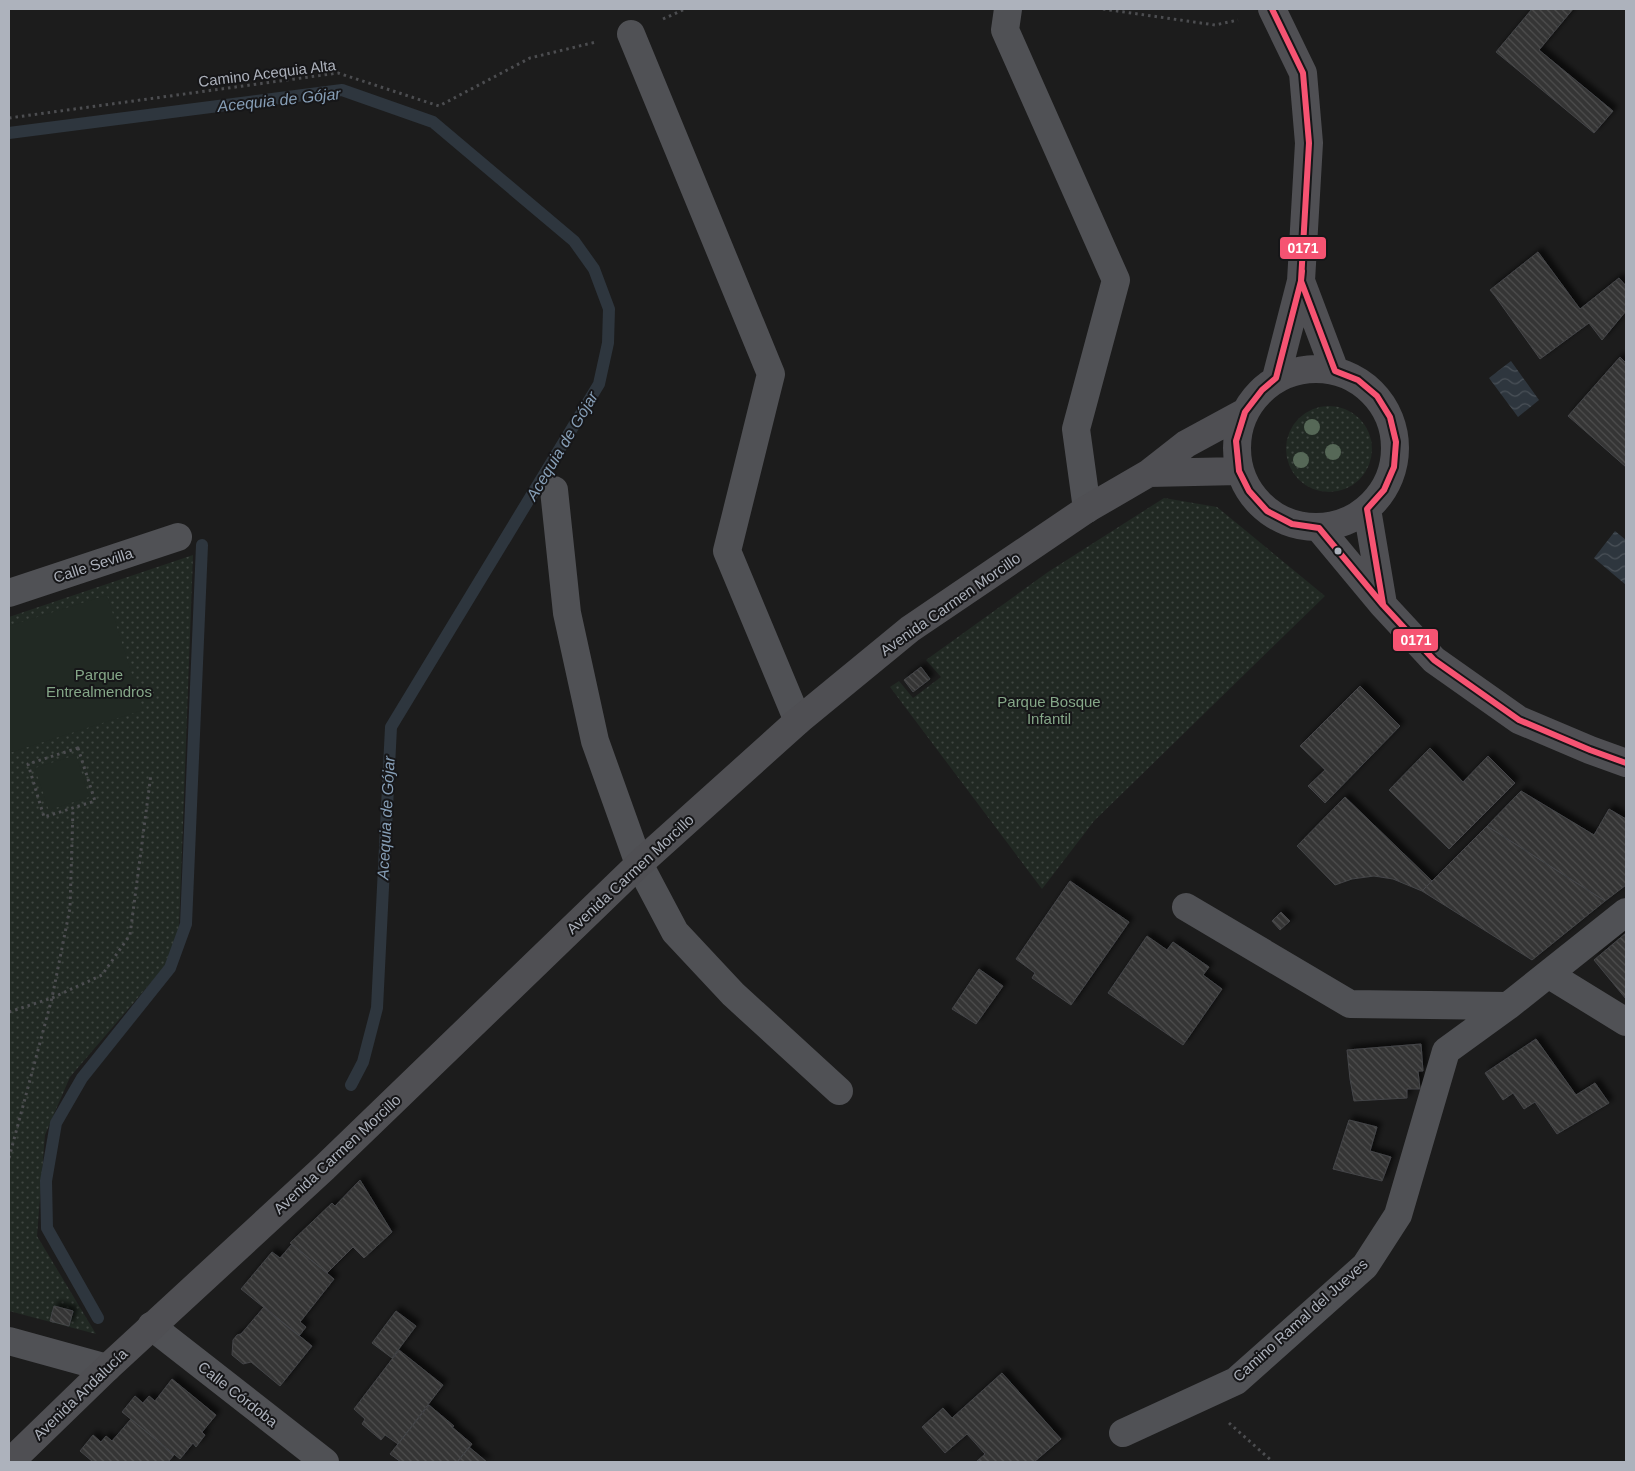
<svg xmlns="http://www.w3.org/2000/svg" width="1635" height="1471" font-family="Helvetica,sans-serif">
  <style>
    .green { fill: url(#green-dots) }
    .pitch { fill: #212923 }
    .water { fill: url(#water-waves) }
    .lines { fill: none; stroke-linecap: round; stroke-linejoin: round }
    .stream { stroke: #2e363e; stroke-width: 12 }
    .building { fill: url(#building-back-hatch); stroke: #444548; filter: url(#shadow) }
    .path { stroke: #4c4d50; stroke-width: 3; stroke-dasharray: 2.5 4; stroke-linecap: butt }
    .street { stroke: #505155; stroke-width: 28 }
    .secondary { stroke: #4f4f53; stroke-width: 28 }
    .bus-1-casing { stroke: #161618; stroke-width: 10 }
    .bus-1 { stroke: #f65372; stroke-width: 6 }
    .tree { fill: #566857 }
    .bus-dot { fill: #adb2bc; stroke: #161618; stroke-width: 2 }
    .labels { text-anchor: middle; dominant-baseline: central; stroke-width: 4; stroke-linejoin: round; paint-order: stroke }
    .street-label { font-size: 15px; fill: #adb2bc; stroke: #161618 }
    .park-label { font-size: 15px; fill: #85a788; stroke: #161618 }
    .water-label { font-size: 16px; font-style: italic; fill: #869eb6; stroke: #161618 }
    .line-badge { stroke: #161618; stroke-width: 2 }
    .badge-label { font-size: 14px; text-anchor: middle; font-weight: bold; fill: #fff }
  </style>
  <defs>
    <pattern id="green-dots" width="8" height="8" patternUnits="userSpaceOnUse" patternTransform="scale(1.25)"><rect width="8" height="8" fill="#212923"/><path d="M2 2h.1M6 6h.1" fill="none" stroke="#3f4641" stroke-width="1.8" stroke-linecap="round"/></pattern>
    <pattern id="water-waves" width="16" height="10" patternUnits="userSpaceOnUse" patternTransform="scale(1.25)"><rect width="16" height="10" fill="#2e363e"/><path d="M0 5q4-4 8 0t8 0" fill="none" stroke="#4a5158"/></pattern>
    <pattern id="building-back-hatch" width="6" height="6" patternUnits="userSpaceOnUse" patternTransform="scale(1.25)"><rect width="6" height="6" fill="#343434"/><path d="M-1 5l2 2M0 0l6 6M5-1l2 2" fill="none" stroke="#4f4f4f"/></pattern>
    <filter id="shadow"><feDropShadow dx="4.5" dy="-4.5" stdDeviation="2.5" flood-color="#0009"/></filter>
  </defs>
  <rect width="100%" height="100%" fill="#1c1c1c"/>
  <path class="green" d="M1286 449a43 43 0 1 1 86 0a43 43 0 1 1-86 0Z
    M1164 498 1217 507 1325 596 1094 821 1042 889 890 687 899 681 913 698 941 677 926 660 1048 572Z
    M193 555 179 930 165 966 70 1077 45 1135 37 1236 96 1334 9 1311V617Z"/>
  <path class="pitch" d="M107 595 143 710 9 753V626Z
    M76 755 89 797 49 810 35 768Z"/>
  <path class="water" d="M1511 361 1539 400 1518 417 1489 378Z
    M1615 531 1626 540V585L1594 558Z"/>
  <g class="lines">
    <path class="stream" d="M9 133 342 90 433 122 574 241 594 269 609 309 608 343 599 384 391 727 377 1008 363 1062 351 1085
      M98 1318 47 1228 46 1181 56 1123 82 1078 170 968 186 924 202 545"/>
  </g>
  <path class="building" d="M1532 9H1573L1539 50 1613 111 1594 133 1496 52Z
    M1538 252 1580 309 1619 278 1626 286V311L1602 340 1589 323 1540 359 1495 296 1490 290Z
    M1620 357 1626 363V467L1568 416Z
    M921 667 930 679 913 692 904 680Z
    M1360 686 1400 726 1325 803 1308 786 1325 770 1300 746Z
    M1430 748 1463 782 1488 756 1515 783 1449 849 1389 790Z
    M1521 791 1594 835 1609 809 1626 819V885L1605 901 1487 826Z
    M1345 797 1432 881 1422 891 1393 879 1374 876 1352 879 1335 885 1297 846Z
    M1487 826 1605 901 1532 960 1422 891Z
    M1070 881 1129 922 1071 1005 1032 978 1035 973 1016 959Z
    M1281 912 1290 921 1280 930 1272 921Z
    M1626 933V999L1594 960Z
    M1147 936 1167 950 1173 942 1209 967 1203 975 1222 989 1183 1045 1108 993Z
    M979 969 1003 986 976 1024 952 1009Z
    M1536 1039 1576 1095 1595 1083 1609 1103 1557 1134 1535 1102 1524 1109 1513 1093 1503 1100 1485 1073Z
    M1421 1044 1423 1071H1418L1420 1089H1407V1098L1354 1101 1350 1079 1347 1050Z
    M1349 1120 1377 1127 1370 1151 1391 1157 1382 1181 1333 1169Z
    M360 1180 392 1232 364 1258 353 1247 327 1273 290 1243 332 1203 335 1206Z
    M292 1244 334 1279 300 1322 306 1327 299 1336 241 1289 272 1252 280 1258Z
    M54 1306 73 1311 69 1326 50 1321Z
    M264 1307 312 1346 280 1386 251 1362 243 1364 232 1355 233 1340 237 1335 241 1334Z
    M396 1311 416 1326 392 1358 372 1343Z
    M399 1350 443 1385 398 1444 385 1435 381 1440 362 1424 365 1419 354 1409Z
    M1002 1373 1061 1439 1034 1462H976L985 1454 967 1434 945 1453 922 1427 943 1408 952 1418Z
    M172 1379 216 1415 202 1432 205 1435 196 1447 193 1443 180 1459 122 1412 135 1396 143 1403 149 1396 155 1401Z
    M429 1405 454 1426 452 1427 472 1444 457 1462H401L390 1454Z
    M131 1419 174 1455 168 1462H93L80 1451 93 1435 101 1442 106 1436 112 1441Z
    M469 1447 487 1462H457Z"/>
  <g class="lines">
    <path class="path" d="M1103 9 1215 25 1238 20
      M663 19 685 9
      M9 118 338 73 439 106 530 58 596 42
      M78 748 95 801 44 817 28 764Z
      M9 1012 52 998 102 975 130 935 151 774
      M9 1158 52 998 70 908 73 808
      M1229 1423 1273 1462"/>
    <path class="street" d="M1008 9 1005 30 1116 280 1076 429 1087 509
      M631 34 771 374 727 551 798 721
      M554 490 567 613 595 741 639 864 675 932 733 994 839 1091
      M9 593 178 537
      M1186 907 1350 1004 1508 1006
      M1548 974 1626 1022
      M151 1326 325 1462
      M9 1341 107 1368
      M1123 1433 1236 1381 1365 1266 1398 1215 1446 1051 1508 1006 1626 912"/>
    <path class="secondary" d="M1272 9 1303 73 1309 143 1301 281 1276 378
      M1301 281 1335 371
      M1237 448a79 79 0 1 1 158 0a79 79 0 1 1-158 0Z
      M1149 473 1239 471
      M1367 509 1383 604
      M1319 528 1383 605 1434 660 1519 720 1590 750 1626 763
      M10 1462 107 1368 324 1168 639 864 798 721 910 629 1087 509 1149 473 1186 444 1245 412"/>
    <g class="bus-1-casing">
      <path id="bus-1" d="M1272 9 1303 73 1309 143 1301 281 1276 378 1262 390 1245 412 1236 441 1239 471 1249 491 1267 511 1292 524 1319 528 1383 605 1434 660 1519 720 1590 750 1626 763
        M1302 271 1301 281 1335 371 1358 380 1377 396 1390 417 1396 442 1394 467 1384 490 1367 509 1383 604"/>
    </g>
    <use href="#bus-1" class="bus-1"/>
  </g>
  <g class="tree">
    <circle cx="1312" cy="427" r="8"/>
    <circle cx="1333" cy="452" r="8"/>
    <circle cx="1301" cy="460" r="8"/>
  </g>
  <circle class="bus-dot" cx="1338" cy="551" r="4.5"/>
  <g class="labels">
    <g class="street-label">
      <text transform="translate(267 73) rotate(-7)">Camino Acequia Alta</text>
      <text transform="translate(93 565) rotate(-18)">Calle Sevilla</text>
      <text transform="translate(950 604) rotate(-35)">Avenida Carmen Morcillo</text>
      <text transform="translate(630 874) rotate(-43)">Avenida Carmen Morcillo</text>
      <text transform="translate(337 1154) rotate(-43)">Avenida Carmen Morcillo</text>
      <text transform="translate(1300 1320) rotate(-42)">Camino Ramal del Jueves</text>
      <text transform="translate(80 1394) rotate(-44)">Avenida Andalucía</text>
      <text transform="translate(238 1394) rotate(38)">Calle Córdoba</text>
    </g>
    <g class="park-label">
      <text x="99" y="674">Parque<tspan x="99" dy="17">Entrealmendros</tspan></text>
      <text x="1049" y="701">Parque Bosque<tspan x="1049" dy="17">Infantil</tspan></text>
    </g>
    <g class="water-label">
      <text transform="translate(279 100) rotate(-6)">Acequia de Gójar</text>
      <text transform="translate(562 446) rotate(-59)">Acequia de Gójar</text>
      <text transform="translate(386 818) rotate(-87)">Acequia de Gójar</text>
    </g>
  </g>
  <g class="line-badge">
    <rect x="1279" y="236" width="48" height="24" rx="5" fill="#f65372"/>
    <rect x="1392" y="628" width="47" height="24" rx="5" fill="#f65372"/>
  </g>
  <g class="badge-label">
    <text x="1303" y="253">0171</text>
    <text x="1416" y="645">0171</text>
  </g>
  <rect width="1635" height="1471" fill="none" stroke="#adb2bc" stroke-width="20"/>
</svg>
